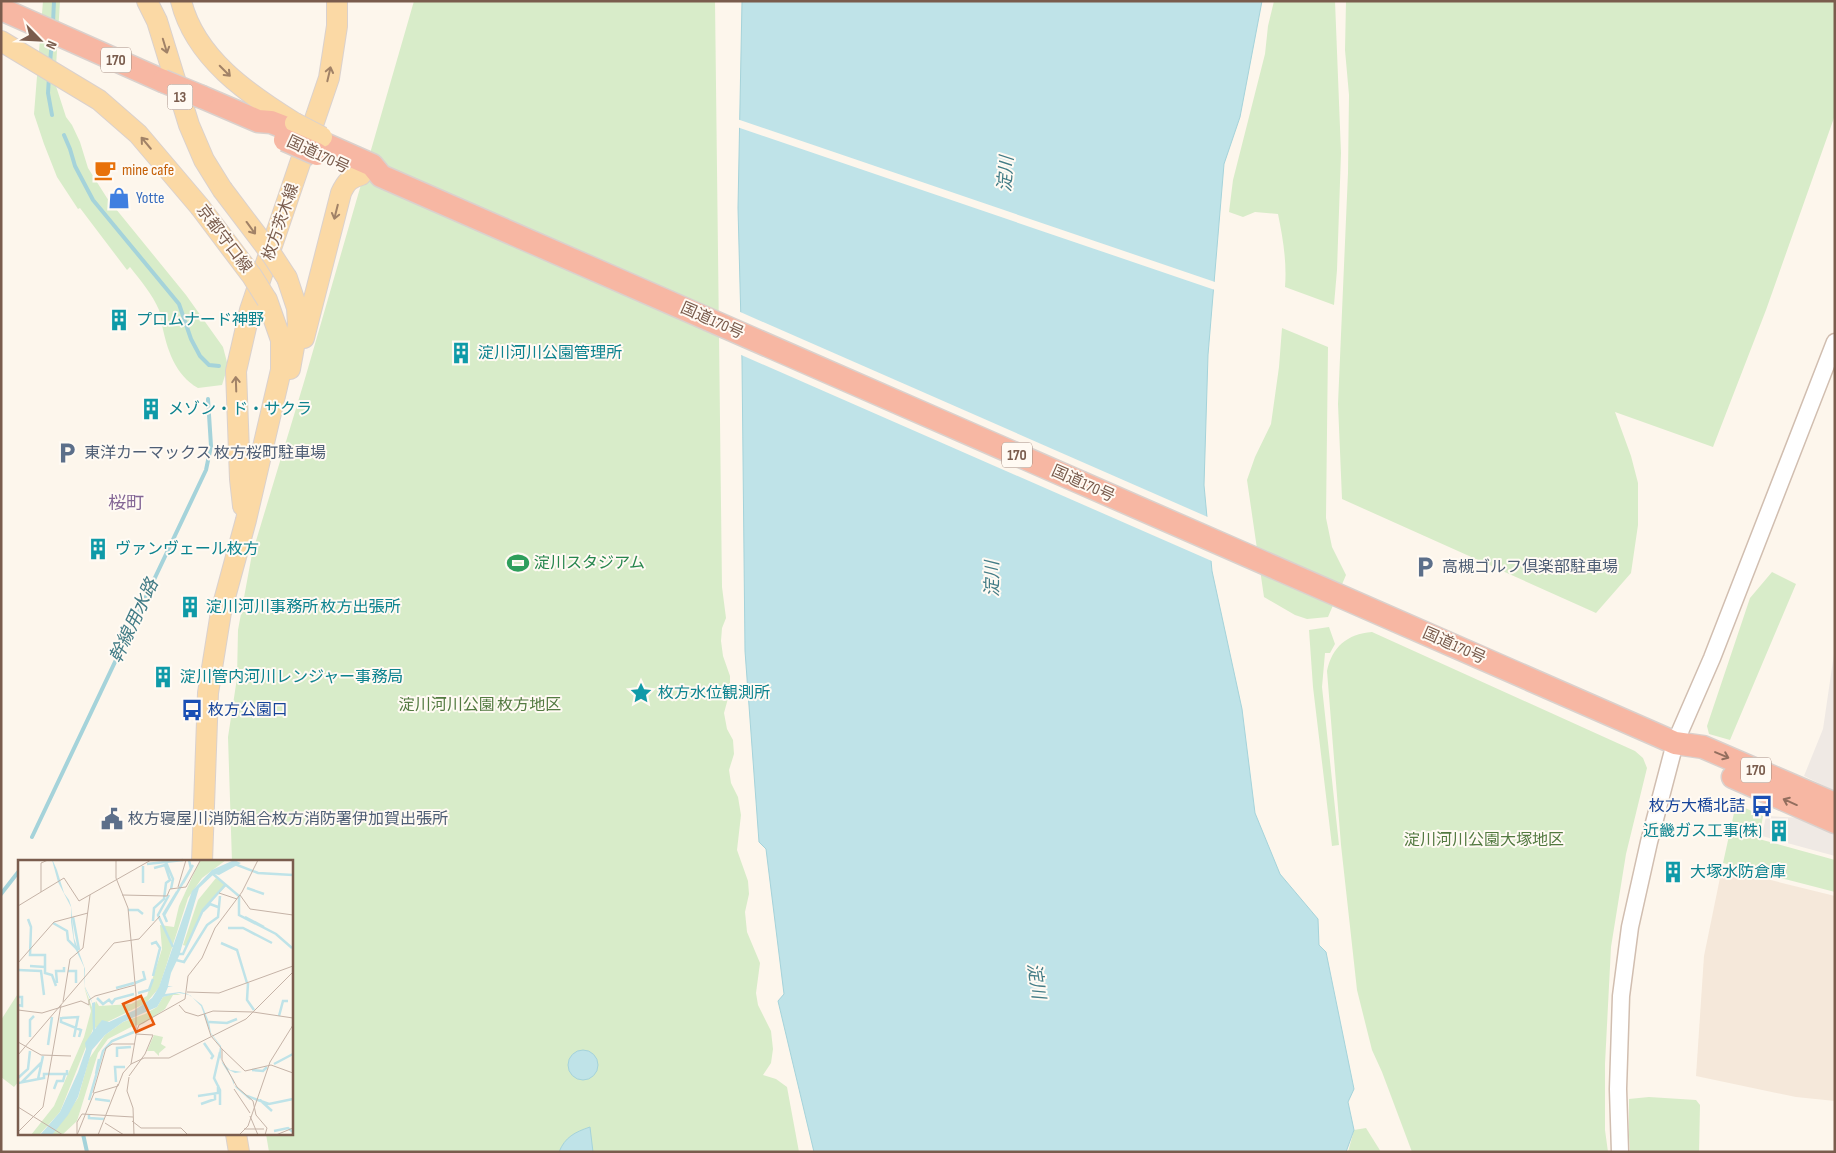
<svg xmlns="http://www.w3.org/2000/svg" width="1836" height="1153" font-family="'Sofia Sans Condensed','Noto Sans JP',sans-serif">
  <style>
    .residential { fill: #f5e8da }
    .industrial { fill: #efe9e4 }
    .green { fill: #d8ecc9 }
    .water { fill: #bfe3e8; stroke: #a5d3da }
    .pier { fill: #fdf6ec }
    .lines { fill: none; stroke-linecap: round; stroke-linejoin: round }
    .stream { stroke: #a5d3da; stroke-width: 4 }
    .minor-casing { stroke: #d1beb0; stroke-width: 19 }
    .major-casing { stroke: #dad1cd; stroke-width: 22 }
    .highway-casing { stroke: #dad1cd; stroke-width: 25 }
    .minor { stroke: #fff; stroke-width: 16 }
    .major { stroke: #fbd9a5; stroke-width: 20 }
    .highway { stroke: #f7b7a3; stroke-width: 22 }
    .major-bridge-casing { stroke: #dad1cd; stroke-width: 22; stroke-linecap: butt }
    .highway-bridge-casing { stroke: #dad1cd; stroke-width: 25; stroke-linecap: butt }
    .major-bridge { stroke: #fbd9a5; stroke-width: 20 }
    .highway-bridge { stroke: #f7b7a3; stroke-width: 22 }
    .oneway { stroke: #a18267 }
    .oneway2 { stroke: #936e5e }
    .labels { text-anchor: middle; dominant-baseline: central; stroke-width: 4; stroke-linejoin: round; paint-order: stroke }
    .shield { fill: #fffaf3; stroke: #a28b7f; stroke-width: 1 }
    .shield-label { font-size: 15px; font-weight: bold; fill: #7a5c4d }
    .street-label { font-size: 16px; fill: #7a5c4d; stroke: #fffaf3 }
    .food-label { font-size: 16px; fill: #c56008; stroke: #fffaf3; text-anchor: start }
    .shop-label { font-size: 16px; fill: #366cbe; stroke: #fffaf3; text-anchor: start }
    .culture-label { font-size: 16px; fill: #0d838f; stroke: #fffaf3; text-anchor: start }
    .service-label { font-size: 16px; fill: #4e5e75; stroke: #fffaf3; text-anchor: start }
    .leisure-label { font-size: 16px; fill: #27864d; stroke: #fffaf3; text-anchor: start }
    .park-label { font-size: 16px; fill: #537a41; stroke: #fffaf3 }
    .transit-label { font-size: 16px; fill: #164399; stroke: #fffaf3; text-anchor: start }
    .water-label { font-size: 18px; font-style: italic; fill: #437c86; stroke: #fffaf3 }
    .neighbourhood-label { font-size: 18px; fill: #846695; stroke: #fffaf3 }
    .inset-river { fill: none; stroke: #bfe3e8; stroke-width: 2.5 }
    .inset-road { fill: none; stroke: #c5b3a7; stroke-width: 1 }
    .view { fill: #e8590c; fill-opacity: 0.15; stroke: #e8590c; stroke-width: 2.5 }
    .inset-edge { fill: none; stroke: #7a5c4d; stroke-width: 2.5 }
  </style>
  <rect width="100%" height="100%" fill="#fdf6ec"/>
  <path class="residential" d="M1722 868 1835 896V1101L1796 1097 1696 1076 1704 956Z"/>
  <path class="industrial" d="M1835 647V791L1804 776 1823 729Z
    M1766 816 1804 818 1835 831V856L1762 836Z"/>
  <path class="green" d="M43 1H60L55 83 66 117 72 125 80 142 88 168 107 198 186 295 223 347 228 366 222 385 198 388C175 375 167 349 162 325 161 320 161 315 159 310 153 295 140 280 130 267L127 270 80 208 78 209 57 177 44 144 34 114Z
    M414 1H715L722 587 726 618 722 628 721 641 723 656 730 676V691L724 713 727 729 733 740 734 754 729 770 731 783 738 797 741 815 737 850 748 881 749 894 745 912 747 932 760 963 756 993 758 1005 771 1031 773 1049 771 1063 763 1075 776 1079 787 1087 799 1152H269L266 1134H291V862H232L228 737 237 678 238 630 252 554 304 382Z
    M1274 1H1335L1341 153 1337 270 1334 305 1285 287C1287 263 1283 238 1278 214L1255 212 1243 217 1229 212 1233 180 1265 54 1268 26Z
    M1346 1H1835V115L1766 310 1713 447 1615 412 1631 456 1638 483V525L1631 573 1596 613 1342 499 1338 404 1348 173 1349 95 1345 50Z
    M1282 328 1328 347 1326 518 1332 547 1346 575 1328 617 1307 619 1295 615 1264 597 1247 480 1255 457 1271 424 1279 367Z
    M1772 572 1796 584 1730 740 1709 734 1707 726 1750 598Z
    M1329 627 1335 644 1330 653H1325L1322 687 1339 845 1332 846 1313 687 1309 630Z
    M1372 632 1635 751 1643 758 1647 768 1626 854 1611 947 1605 1064V1130L1608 1152H1412L1382 1072 1372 1050 1357 990 1341 845 1327 671C1332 647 1347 634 1372 632Z
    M1736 804 1763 816 1759 839 1835 860V892L1723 863Z
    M19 992V1081L14 1087 1 1077V1020Z
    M1649 1097 1696 1100 1700 1105 1699 1152H1630L1629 1135V1099Z
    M1366 1128 1381 1152H1348L1354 1130Z"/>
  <path class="water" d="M742 1H1262L1240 117 1224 164 1208 355 1204 485 1212 571 1242 709 1255 813 1280 874 1318 919 1319 945 1326 952 1354 1089 1348 1102 1354 1130 1346 1152H814L778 1001 784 994 766 849 759 842 745 651 742 361 738 208Z
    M568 1065a15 15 0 1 1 30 0a15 15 0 1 1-30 0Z
    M590 1127 593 1152H559C565 1137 575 1132 590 1127Z"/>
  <path class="pier" d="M737 119 1215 282V290L737 127Z
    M738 311 1210 518 1214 562 739 354Z"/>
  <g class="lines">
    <path class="stream" d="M53 23 54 1
      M50 63 52 40
      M49 77 48 93 52 115
      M64 135 70 149 75 166 93 200 179 304 191 339 200 356 209 365 219 366
      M32 837 206 470 211 446 208 399
      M24 862 25 861
      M1 894 19 871
      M83 1134 87 1152"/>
    <g class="minor-casing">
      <path id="minor" d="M1620 1152 1618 1089 1621 996 1630 927 1649 842 1675 743 1712 658 1835 342"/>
    </g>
    <g class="major-casing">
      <path id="major" d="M147 1 157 21 189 125 204 160 222 189
        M181 1C195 58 248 94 295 123
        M1 41 99 100 138 134 200 207
        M287 278 297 308 298 325 290 369
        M304 338 341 193C346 182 350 178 361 175
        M243 506 240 479 236 371 250 310 329 78 337 26V1
        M202 862 208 693 221 612 246 520 281 370V340L267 300
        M236 1134 239 1152"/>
    </g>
    <g class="highway-casing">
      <path id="highway" d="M1 9 163 81
        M202 97 258 121 271 122 289 129
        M320 142 372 165 381 176 1657 735 1675 743 1703 747 1835 804
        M1733 777 1835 822"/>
    </g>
    <use href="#minor" class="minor"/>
    <use href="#major" class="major"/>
    <use href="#highway" class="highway"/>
    <g class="major-bridge-casing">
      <path id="major-bridge" d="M295 123 322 137
        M222 189 272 255 287 278
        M200 207 252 276 267 300"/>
    </g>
    <g class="highway-bridge-casing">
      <path id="highway-bridge" d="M163 81 202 97
        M285 140 317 154"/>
    </g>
    <use href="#major-bridge" class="major-bridge"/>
    <use href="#highway-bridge" class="highway-bridge"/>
  </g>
  <defs><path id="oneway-shaft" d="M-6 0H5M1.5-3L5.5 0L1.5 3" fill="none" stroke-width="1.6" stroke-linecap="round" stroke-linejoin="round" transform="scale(1.25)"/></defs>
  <g class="oneway">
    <use href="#oneway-shaft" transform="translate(165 46) rotate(73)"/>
    <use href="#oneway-shaft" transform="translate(225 71) rotate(45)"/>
    <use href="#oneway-shaft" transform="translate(329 74) rotate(-77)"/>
    <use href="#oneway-shaft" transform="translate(146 143) rotate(-130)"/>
    <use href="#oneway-shaft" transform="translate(336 212) rotate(104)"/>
    <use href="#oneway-shaft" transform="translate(251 228) rotate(54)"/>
    <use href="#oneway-shaft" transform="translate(236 384) rotate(-92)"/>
  </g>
  <g class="oneway2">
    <use href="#oneway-shaft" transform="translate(1722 755) rotate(23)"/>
    <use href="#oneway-shaft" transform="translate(1790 802) rotate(-156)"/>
  </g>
  <defs>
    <g id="cafe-bare" transform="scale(1.725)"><path d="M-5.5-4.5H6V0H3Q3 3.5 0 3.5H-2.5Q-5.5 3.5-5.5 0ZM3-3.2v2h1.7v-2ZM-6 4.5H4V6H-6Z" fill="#e8710a" stroke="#fffaf3" stroke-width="2.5" paint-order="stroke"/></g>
    <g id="shop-bare" transform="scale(1.725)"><path d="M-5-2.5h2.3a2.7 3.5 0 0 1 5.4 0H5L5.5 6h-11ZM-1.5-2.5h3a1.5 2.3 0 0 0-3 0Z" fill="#3f7fe0" stroke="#fffaf3" stroke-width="2.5" paint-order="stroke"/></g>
    <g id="building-bare" transform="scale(1.725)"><path d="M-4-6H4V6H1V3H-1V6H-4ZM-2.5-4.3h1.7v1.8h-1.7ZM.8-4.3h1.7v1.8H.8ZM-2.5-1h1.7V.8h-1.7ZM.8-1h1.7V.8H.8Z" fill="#0f9aa8" stroke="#fffaf3" stroke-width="2.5" paint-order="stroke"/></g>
    <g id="parking-bare" transform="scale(1.725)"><path d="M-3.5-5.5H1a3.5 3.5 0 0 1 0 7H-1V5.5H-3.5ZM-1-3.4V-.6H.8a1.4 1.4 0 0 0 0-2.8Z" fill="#5c6f8a" stroke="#fffaf3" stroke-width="2.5" paint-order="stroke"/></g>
    <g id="stadium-bare" transform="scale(1.725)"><path d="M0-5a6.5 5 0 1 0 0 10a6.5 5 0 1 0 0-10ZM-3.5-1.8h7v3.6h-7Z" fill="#2e9e5b" stroke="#fffaf3" stroke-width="2.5" paint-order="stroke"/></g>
    <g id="sight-bare" transform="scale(1.725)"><path d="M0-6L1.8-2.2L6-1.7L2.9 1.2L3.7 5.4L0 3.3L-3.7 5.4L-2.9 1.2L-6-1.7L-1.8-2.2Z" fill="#0f9aa8" stroke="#fffaf3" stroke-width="2.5" paint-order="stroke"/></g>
    <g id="bus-bare" transform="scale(1.725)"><path d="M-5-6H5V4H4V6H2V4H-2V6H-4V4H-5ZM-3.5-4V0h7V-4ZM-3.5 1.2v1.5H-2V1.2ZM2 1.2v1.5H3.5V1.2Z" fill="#1a4fb4" stroke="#fffaf3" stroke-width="2.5" paint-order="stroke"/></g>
    <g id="civic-bare" transform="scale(1.725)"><path d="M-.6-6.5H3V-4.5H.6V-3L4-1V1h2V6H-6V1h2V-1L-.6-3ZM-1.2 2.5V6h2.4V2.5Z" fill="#5c6f8a" stroke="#fffaf3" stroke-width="2.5" paint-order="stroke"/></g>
  </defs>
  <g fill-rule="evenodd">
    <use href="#cafe-bare" x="105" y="170"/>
    <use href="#shop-bare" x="119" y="198"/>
    <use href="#building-bare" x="119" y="320"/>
    <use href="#building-bare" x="461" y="353"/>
    <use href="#building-bare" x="151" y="409"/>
    <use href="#parking-bare" x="67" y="453"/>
    <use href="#building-bare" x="98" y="549"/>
    <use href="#stadium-bare" x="518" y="563"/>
    <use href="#parking-bare" x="1425" y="567"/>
    <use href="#building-bare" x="190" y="607"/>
    <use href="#building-bare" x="163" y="677"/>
    <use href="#sight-bare" x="641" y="693"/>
    <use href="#bus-bare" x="192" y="710"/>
    <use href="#bus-bare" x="1762" y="806"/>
    <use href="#civic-bare" x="112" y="819"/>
    <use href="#building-bare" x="1779" y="831"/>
    <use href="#building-bare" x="1673" y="872"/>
  </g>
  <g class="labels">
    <g class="shield">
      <rect x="101" y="47.5" width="30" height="25" rx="4"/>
      <rect x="167.5" y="84.5" width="25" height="25" rx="4"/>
      <rect x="1002" y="442.5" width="30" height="25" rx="4"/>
      <rect x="1741" y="757.5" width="30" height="25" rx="4"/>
    </g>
    <g class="shield-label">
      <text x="116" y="60">170</text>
      <text x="180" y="97">13</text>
      <text x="1017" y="455">170</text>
      <text x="1756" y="770">170</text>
    </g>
    <g class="street-label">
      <text transform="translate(318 155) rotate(25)">国道170号</text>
      <text transform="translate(281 222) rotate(-71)">枚方茨木線</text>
      <text transform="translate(224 239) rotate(53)">京都守口線</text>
      <text transform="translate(712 321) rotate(24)">国道170号</text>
      <text transform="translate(1083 484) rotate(24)">国道170号</text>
      <text transform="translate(1454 646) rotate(24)">国道170号</text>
    </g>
    <g class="food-label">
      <text x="122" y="170">mine cafe</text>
    </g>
    <g class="shop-label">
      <text x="136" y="198">Yotte</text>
    </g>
    <g class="culture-label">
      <text x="136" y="320">プロムナード神野</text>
      <text x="478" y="353">淀川河川公園管理所</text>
      <text x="168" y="409">メゾン・ド・サクラ</text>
      <text x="115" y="549">ヴァンヴェール枚方</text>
      <text x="206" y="607">淀川河川事務所 枚方出張所</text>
      <text x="180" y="677">淀川管内河川レンジャー事務局</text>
      <text x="658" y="693">枚方水位観測所</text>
      <text x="1762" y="831" text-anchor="end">近畿ガス工事(株)</text>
      <text x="1690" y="872">大塚水防倉庫</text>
    </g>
    <g class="service-label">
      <text x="84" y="453">東洋カーマックス 枚方桜町駐車場</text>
      <text x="1442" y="567">高槻ゴルフ倶楽部駐車場</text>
      <text x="128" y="819">枚方寝屋川消防組合枚方消防署伊加賀出張所</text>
    </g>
    <g class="leisure-label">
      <text x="534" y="563">淀川スタジアム</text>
    </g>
    <g class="park-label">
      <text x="480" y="705">淀川河川公園 枚方地区</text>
      <text x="1484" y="840">淀川河川公園大塚地区</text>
    </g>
    <g class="transit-label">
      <text x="208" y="710">枚方公園口</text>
      <text x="1745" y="806" text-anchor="end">枚方大橋北詰</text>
    </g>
    <g class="water-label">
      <text transform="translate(1006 174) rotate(-86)">淀川</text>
      <text transform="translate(992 579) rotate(-90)">淀川</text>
      <text transform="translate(134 621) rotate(-65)">幹線用水路</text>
      <text transform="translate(1036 981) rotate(81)">淀川</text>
    </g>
    <g class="neighbourhood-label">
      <text x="126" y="503">桜町</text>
    </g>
  </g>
  <g transform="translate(18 860)">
    <rect width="275" height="275" fill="#fdf6ec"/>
    <path d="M182 0H208L184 18 170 38 141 128 128 143 75 169 42 252 22 274 13 275 36 246 66 177 73 151 66 126 75 150 78 141 81 146 113 144 129 136 144 89 142 65 156 67 161 46ZM198 18 209 25 185 50 168 86 165 85 180 40ZM154 134H160L163 135H155L147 149 125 164 115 166 90 179 80 193 59 261 44 275H34L60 238 71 199 87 175 105 162 127 154 139 147 145 137ZM136 175 145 177 143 184 148 187 141 193V196L136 191H129Z" fill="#d8ecc9"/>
    <path d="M34 0 35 1 39 10 46 33 51 40 53 46 56 78 67 109V127L73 139 74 143 77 142V169L84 160 91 162 117 150 134 138 141 127 174 31 194 10 216 0 223 3 201 15 196 14 181 28 161 96 153 113 150 126 155 127H150L147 134 162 132 170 134 184 145 191 162 193 173 203 186V201L212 210 224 212 217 213 209 209 216 221V225L230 236H229L233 240H232L218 228 216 225 213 217 204 203 201 194 202 186 193 174 183 146 172 135 161 133 145 137 139 147 105 162 87 175 74 190 60 237 50 255 34 275H22L42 252 60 212 68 189 67 183 75 171 74 143 67 128 66 107 57 88 53 62V47L40 22Z" fill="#bfe3e8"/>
    <path class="inset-river" d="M147 0 155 19 153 29M214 3 240 13 275 15M129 4 165 0M125 6V23M195 14 221 36V55L258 74 274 88M165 23 173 9 171 0M229 28 246 34M151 35 140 55 155 87M110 50H120L125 54M185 51 192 44 200 47M145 55 159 32M55 57 61 90M227 57 246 67M10 59 13 67 12 95H27V113L34 115 38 126M135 61 136 48 146 39 148 23 152 20 147 5 136 8M149 62 146 55 175 5M35 63 49 71 50 80 59 89M210 68H225L254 83M203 83 219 90 229 123M133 84 138 82 142 88 135 116M161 94H165L185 50 208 24M158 100 166 102 189 65 200 57 202 36M12 106 27 107M0 110 23 111 26 135M50 111H58V123M39 123 38 111H46V107M117 123 127 119 125 111M230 123 229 140 236 150M98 128 116 123M120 133 131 130 135 119M0 137H4V146L0 145M79 138 85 144 92 139M91 140 94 143 97 139 116 134M261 156 265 141H270M43 157V162L63 170 61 177M44 158 60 157 56 177M191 162 209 163 219 159M12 177V160L16 156M186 183 195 196 193 199M30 185 34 157M99 197V188L113 187M256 204 275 194M234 210 245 211 249 207M78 214 81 199M0 218 10 209 12 191M20 219 25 196M98 222 97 207H107M0 223 26 218V214H49V210M3 223 24 202M36 229 39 221H45L47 214M180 236 200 233V225M229 236 251 244 275 239M77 239 92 241M71 240 85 191 94 181 116 172M242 240 254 251M183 244 197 239V234M202 245V230L196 218 202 192M71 255V258L86 259M256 271 270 268 275 272"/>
    <path class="inset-road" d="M98 0V18M98 18 110 48 118 134V175L113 204M160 27 168 0M23 32V3L30 0M201 33 219 39M104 35 149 36 152 29 168 27 182 1M222 35 232 49 275 55M275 39V91M0 46 46 18 61 41 133 0M0 103 36 62 70 53M169 132 201 133 275 106M45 142 52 99 65 88 72 35M161 145 167 152 180 156 195 151 235 152M0 150 24 153 63 141 71 145V140L77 136 117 125M235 152 275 158M186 154 193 176M119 170 121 165 167 139 170 116 184 98 197 68 224 32 240 0M193 176 204 189V200L219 227 235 241 238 255 249 268 247 275M0 182 23 195 53 196M204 189 227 211 253 205 275 213M0 195 96 83 121 79 142 56M111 216 127 194 135 175 118 174M111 217 109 231 115 248 116 275M216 229 232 253M75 233 88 188 94 184H117M0 247 45 275M232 256 240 275M114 261 123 268H163L170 275M87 263 106 275M226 269H246M0 272 25 247 43 145M59 275V262L64 254 115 257M59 275 76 233 100 226 105 213 113 204 126 198H151L228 159 275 112M80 275 100 224M221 275 230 266 252 202 275 165M258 275 275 268"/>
    <path class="view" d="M123 136 136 164 118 172 105 144Z"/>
    <rect width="275" height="275" class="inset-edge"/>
  </g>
  <rect width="1836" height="1153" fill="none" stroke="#7a5c4d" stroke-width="5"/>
  <g transform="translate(40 40) rotate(114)" stroke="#fffaf3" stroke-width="4" paint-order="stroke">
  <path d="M0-4L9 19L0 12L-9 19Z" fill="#7a5c4d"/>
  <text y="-8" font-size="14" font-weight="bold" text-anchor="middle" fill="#7a5c4d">N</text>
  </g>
</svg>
